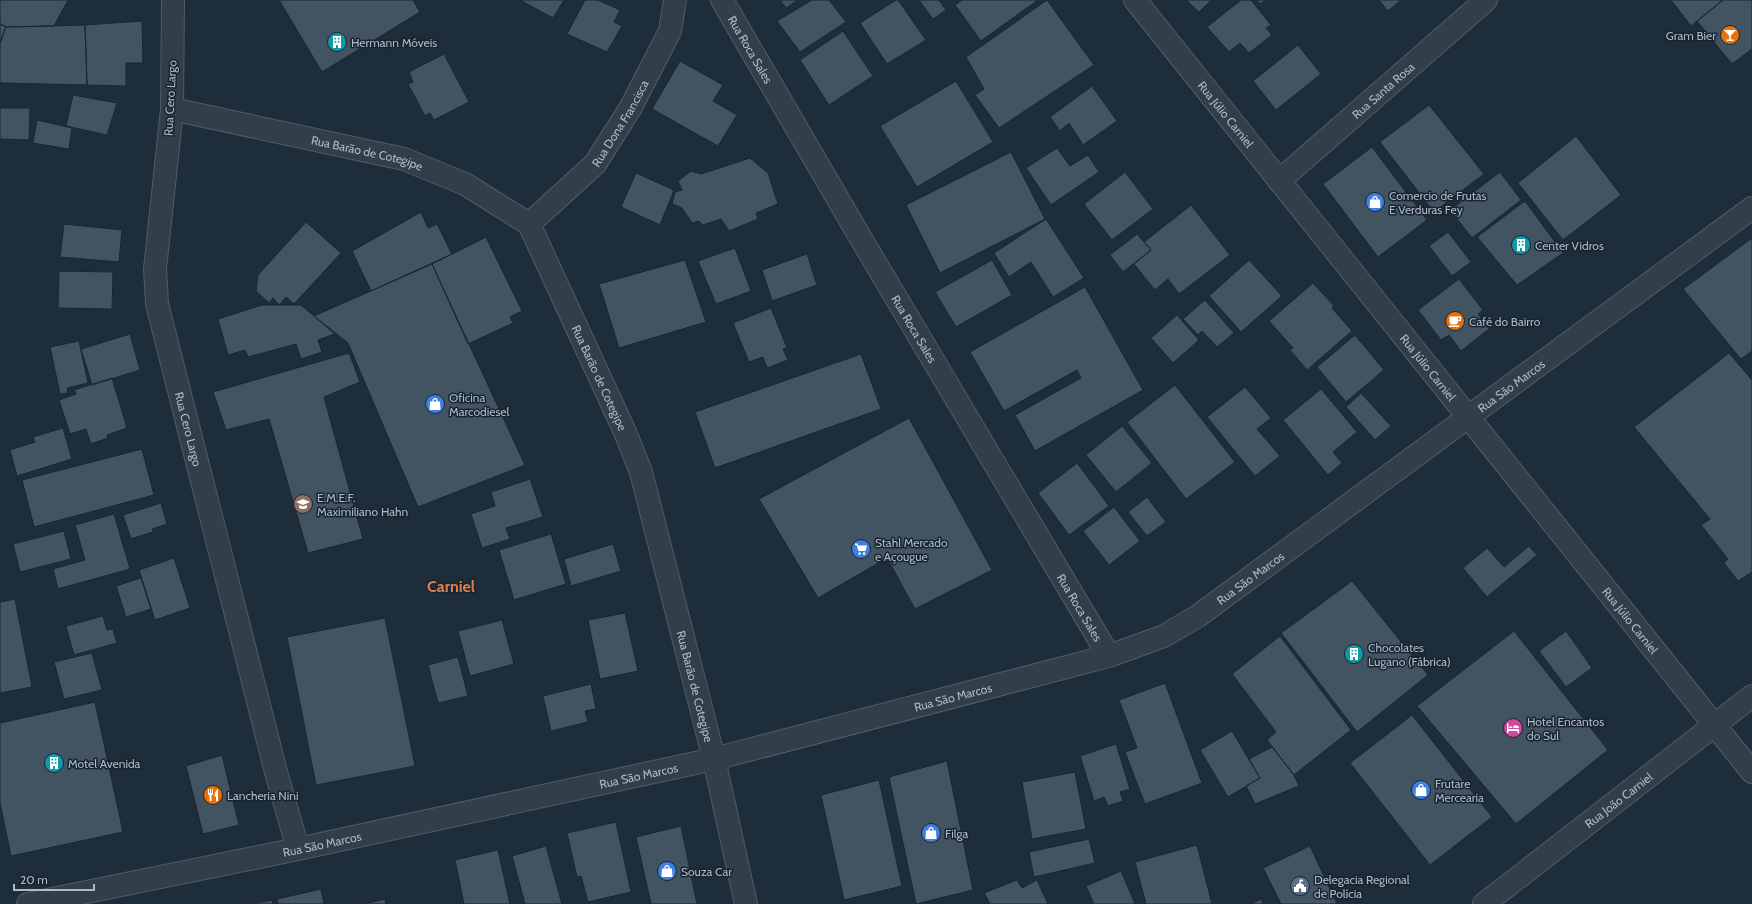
<svg xmlns="http://www.w3.org/2000/svg" width="1752" height="904" font-family="Cabin,sans-serif">
  <style>
    .building { fill: #425362; stroke: #1a2631 }
    .lines { fill: none; stroke-linecap: round; stroke-linejoin: round }
    .minor-casing { stroke: #505c68; stroke-width: 24 }
    .minor { stroke: #323f4a; stroke-width: 22 }
    .labels { text-anchor: middle; dominant-baseline: central; stroke-width: 3; stroke-linejoin: round; paint-order: stroke }
    .poi-label { font-size: 12px; fill: #adb9c7; stroke: #18242f; text-anchor: start }
    .street-label { font-size: 12px; fill: #adb9c7; stroke: #18242f }
    .district-label { font-size: 16px; font-weight: bold; fill: #dd8051; stroke: #18242f }
  </style>
  <rect width="100%" height="100%" fill="#1e2d3a"/>
  <path class="building" d="M0 0H68L54 26 6 27 0 24Z
    M279 0H413L420 12 322 72Z
    M520 0H564L553 18Z
    M585 0H598L620 10 614 22 622 26 607 52 567 34Z
    M780 0H798L786 8Z
    M812 0H829L846 22 800 52 777 21Z
    M896 0H898L926 40 887 64 860 23Z
    M919 0H939L946 10 933 19Z
    M962 0H1038L981 41 955 5Z
    M1047 0 1094 65 999 128 975 95 984 89 966 57Z
    M1186 0H1211L1199 12Z
    M1241 0H1251L1271 25 1266 28 1272 35 1249 53 1240 43 1229 52 1207 27Z
    M1257 0H1266L1260 4Z
    M1379 0H1401L1388 11Z
    M1671 0H1723L1691 26Z
    M1723 0H1752V49L1732 64 1697 21Z
    M142 21 143 63H126V86L87 85 85 25Z
    M0 24 6 27 0 43Z
    M85 25 87 85 0 83V43L6 27Z
    M843 31 873 76 829 105 800 60Z
    M1298 45 1321 74 1276 110 1253 81Z
    M444 54 469 102 434 120 430 113 425 116 408 84 413 82 409 72Z
    M680 61 723 85 713 101 737 115 718 146 652 109Z
    M956 81 993 142 917 187 880 126Z
    M1092 86 1117 121 1083 145 1069 123 1060 131 1050 117Z
    M73 95 117 103 107 135 66 126Z
    M1429 105 1484 174 1434 212 1380 142Z
    M0 108H30L29 140 0 139Z
    M37 120 72 128 69 149 33 143Z
    M1576 136 1621 195 1563 240 1518 183Z
    M1372 147 1427 220 1378 257 1323 184Z
    M1057 148 1070 166 1088 155 1099 172 1051 205 1026 168Z
    M1011 152 1045 219 940 273 906 205Z
    M750 158 768 173 778 204 756 213 758 219 729 231 721 219 703 225 699 221 692 223 682 208 672 204 675 192 682 190 678 181 691 171 701 174Z
    M1125 172 1153 209 1112 240 1084 204Z
    M1500 172 1521 200 1472 238 1450 210Z
    M636 173 674 190 660 225 621 207Z
    M1525 201 1563 253 1517 285 1477 237Z
    M1191 205 1230 255 1179 294 1168 279 1155 290 1134 264 1151 250 1144 242Z
    M421 212 428 228 437 224 452 254 371 291 352 251Z
    M1046 219 1084 278 1053 297 1031 262 1009 277 994 253Z
    M306 222 341 253 294 304 286 297 279 305 273 298 269 303 256 291 258 275Z
    M64 224 122 230 119 262 60 257Z
    M1448 232 1471 262 1452 276 1429 246Z
    M1137 234 1151 250 1123 272 1110 255Z
    M486 237 522 311 510 317 513 323 468 344 432 264Z
    M1752 238V351L1741 359 1683 289Z
    M735 248 751 291 716 304 698 261Z
    M807 254 817 285 772 301 762 270Z
    M685 260 706 322 619 348 599 284Z
    M992 260 1012 295 956 327 935 292Z
    M1249 260 1282 296 1241 332 1209 296Z
    M432 264 525 465 418 507 348 343 314 316Z
    M59 271 113 272 112 309 58 308Z
    M1459 279 1483 310 1478 314 1489 329 1461 351 1449 335 1441 340 1418 310Z
    M1313 283 1334 306 1332 308 1352 331 1307 370 1290 350 1293 348 1269 321Z
    M1085 287 1143 390 1035 451 1015 415 1081 378 1077 370 1004 411 970 352Z
    M1205 300 1234 333 1217 347 1202 331 1198 335 1183 319Z
    M262 305H301L335 334 318 340 322 352 301 359 296 344 248 357 245 350 228 355 218 319Z
    M771 308 787 348 783 349 788 360 767 368 763 357 749 362 733 323Z
    M1177 315 1199 340 1173 363 1151 338Z
    M130 334 140 370 92 385 81 349Z
    M1355 335 1384 370 1346 402 1317 367Z
    M79 341 88 383 67 388 68 393 60 394 50 347Z
    M349 353 360 382 324 397 363 539 308 553 269 419 226 430 213 392Z
    M1729 353 1752 380V572L1738 581 1724 563 1728 559 1701 525 1710 519 1634 427Z
    M861 354 881 409 715 468 695 412Z
    M112 378 127 428 107 435 108 438 91 444 86 429 70 434 59 400 76 394 74 390Z
    M1175 385 1235 462 1186 499 1127 422Z
    M1245 387 1271 418 1257 429 1280 456 1255 476 1207 417Z
    M1321 389 1357 432 1333 452 1342 463 1328 475 1283 420Z
    M1361 393 1391 426 1375 440 1346 407Z
    M909 418 992 570 915 609 887 558 818 598 759 499Z
    M1122 426 1152 463 1116 492 1086 455Z
    M63 428 72 459 17 476 10 450 35 442 33 437Z
    M142 449 154 495 34 527 22 480Z
    M1077 463 1109 506 1069 535 1038 493Z
    M530 479 543 517 506 528 510 539 482 548 471 514 495 506 491 492Z
    M1147 497 1166 522 1147 536 1128 512Z
    M161 503 167 524 152 529 153 532 131 539 123 515Z
    M1114 507 1140 541 1109 565 1083 531Z
    M114 514 130 569 58 589 53 569 85 560 75 525Z
    M64 531 71 559 20 572 13 544Z
    M551 534 566 584 514 600 499 550Z
    M613 544 621 571 571 586 564 559Z
    M1529 546 1537 555 1487 597 1463 568 1487 548 1504 567Z
    M174 558 190 608 155 620 139 570Z
    M141 578 151 609 126 617 116 586Z
    M1352 581 1428 675 1357 732 1281 633Z
    M15 599 32 687 0 693V602Z
    M625 613 638 671 600 679 588 620Z
    M103 616 107 630 113 629 117 643 74 655 66 626Z
    M385 618 415 766 316 785 287 637Z
    M502 620 514 664 470 676 458 631Z
    M1514 631 1608 750 1516 824 1417 706Z
    M1566 631 1592 668 1566 687 1539 651Z
    M1280 636 1351 730 1294 775 1267 740 1276 732 1232 674Z
    M92 653 102 690 64 699 54 662Z
    M458 657 468 696 438 703 428 665Z
    M1165 683 1202 783 1145 804 1125 752 1137 748 1119 700Z
    M591 684 596 709 585 711 588 722 551 731 543 696Z
    M95 702 123 832 11 856 0 803V723Z
    M1412 715 1492 817 1430 865 1350 763Z
    M1232 731 1260 778 1228 797 1200 750Z
    M1116 744 1130 789 1120 792 1123 801 1108 806 1104 797 1094 801 1080 756Z
    M1272 747 1294 775 1299 786 1255 804 1246 786 1260 778 1249 759Z
    M222 755 239 825 203 834 186 766Z
    M947 761 973 890 916 904 889 777Z
    M1075 772 1086 829 1032 839 1022 782Z
    M879 780 902 886 844 900 821 795Z
    M616 822 631 892 588 902 581 876 577 877 567 833Z
    M681 826 697 904H651L636 837Z
    M1089 839 1095 863 1034 877 1029 852Z
    M1197 845 1212 904H1146L1135 862Z
    M546 846 562 904H525L512 856Z
    M1310 846 1337 904H1281L1263 868Z
    M498 850 510 904H464L455 860Z
    M1121 871 1135 904H1094L1086 886Z
    M1017 880 1022 888 1037 880 1048 904H990L984 893Z
    M321 889 324 904H278L277 899Z
    M385 899 386 904H364Z
    M1261 899 1263 904H1251Z
    M272 900 273 904H250Z"/>
  <g class="lines">
    <g class="minor-casing">
      <g id="minor">
        <path id="s1" d="M173 0 172 109 155 269 157 304 276 772 298 849"/>
        <path id="s2" d="M722 0 860 237 1109 656"/>
        <path id="s3" d="M1135 0 1752 772"/>
        <path id="s4" d="M172 109 404 159 465 184 529 224 625 432 641 472 714 759 746 904"/>
        <path id="s5" d="M1279 181 1486 0"/>
        <path id="s6" d="M529 224 595 164 631 107 670 31 675 0"/>
        <path id="s7" d="M28 904 298 849 714 759 1109 656 1164 636 1198 616 1752 208"/>
        <path id="s8" d="M1484 904 1752 696"/>
      </g>
    </g>
    <use href="#minor" class="minor"/>
  </g>
  <defs>
    <g id="bar-disc" transform="scale(1)"><circle r="9.5" fill="#e8710a" stroke="#18242f"/><path d="M-6-5H6L.8 .8V4.5H3.5V6h-7V4.5H-.8V.8Z" fill="#fff"/></g>
    <g id="building-disc" transform="scale(1)"><circle r="9.5" fill="#0f9aa8" stroke="#18242f"/><path d="M-4-6H4V6H1V3H-1V6H-4ZM-2.5-4.3h1.7v1.8h-1.7ZM.8-4.3h1.7v1.8H.8ZM-2.5-1h1.7V.8h-1.7ZM.8-1h1.7V.8H.8Z" fill="#fff"/></g>
    <g id="shop-disc" transform="scale(1)"><circle r="9.5" fill="#3f7fe0" stroke="#18242f"/><path d="M-5-2.5h2.3a2.7 3.5 0 0 1 5.4 0H5L5.5 6h-11ZM-1.5-2.5h3a1.5 2.3 0 0 0-3 0Z" fill="#fff"/></g>
    <g id="cafe-disc" transform="scale(1)"><circle r="9.5" fill="#e8710a" stroke="#18242f"/><path d="M-5.5-4.5H6V0H3Q3 3.5 0 3.5H-2.5Q-5.5 3.5-5.5 0ZM3-3.2v2h1.7v-2ZM-6 4.5H4V6H-6Z" fill="#fff"/></g>
    <g id="school-disc" transform="scale(1)"><circle r="9.5" fill="#8d6e63" stroke="#18242f"/><path d="M0-5L7-2L0 1L-7-2ZM-4 1L0 2.5L4 1V4Q0 6-4 4Z" fill="#fff"/></g>
    <g id="supermarket-disc" transform="scale(1)"><circle r="9.5" fill="#3f7fe0" stroke="#18242f"/><path d="M-6-5.5h2.5l.6 2H6L4.5 2H-2.5L-4.4-4H-6ZM-1.5 3.2a1.3 1.3 0 1 0 .1 0ZM3 3.2a1.3 1.3 0 1 0 .1 0Z" fill="#fff"/></g>
    <g id="hotel-disc" transform="scale(1)"><circle r="9.5" fill="#d1479c" stroke="#18242f"/><path d="M-6-4.5h1.5V1H6V5H4.5V3h-9V5H-6ZM-4 0a1.8 1.8 0 1 1 3.6 0ZM.5 0V-2.5h3Q6-2.5 6 0Z" fill="#fff"/></g>
    <g id="restaurant-disc" transform="scale(1)"><circle r="9.5" fill="#e8710a" stroke="#18242f"/><path d="M-5-6h1v4h1v-4h1v4h1v-4h1v5L-1.5 .5V6h-2V.5L-5-1ZM5-6V6H3V1.5H1.5Q1.5-4 5-6Z" fill="#fff"/></g>
    <g id="civic-disc" transform="scale(1)"><circle r="9.5" fill="#5c6f8a" stroke="#18242f"/><path d="M-.6-6.5H3V-4.5H.6V-3L4-1V1h2V6H-6V1h2V-1L-.6-3ZM-1.2 2.5V6h2.4V2.5Z" fill="#fff"/></g>
  </defs>
  <g fill-rule="evenodd">
    <use href="#bar-disc" x="1730" y="35"/>
    <use href="#building-disc" x="337" y="42"/>
    <use href="#shop-disc" x="1375" y="202"/>
    <use href="#building-disc" x="1521" y="245"/>
    <use href="#cafe-disc" x="1455" y="321"/>
    <use href="#shop-disc" x="435" y="404"/>
    <use href="#school-disc" x="303" y="504"/>
    <use href="#supermarket-disc" x="861" y="549"/>
    <use href="#building-disc" x="1354" y="654"/>
    <use href="#hotel-disc" x="1513" y="728"/>
    <use href="#building-disc" x="54" y="763"/>
    <use href="#shop-disc" x="1421" y="790"/>
    <use href="#restaurant-disc" x="213" y="795"/>
    <use href="#shop-disc" x="931" y="833"/>
    <use href="#shop-disc" x="667" y="871"/>
    <use href="#civic-disc" x="1300" y="886"/>
  </g>
  <g class="labels">
    <g class="poi-label">
      <text x="1716" y="35" text-anchor="end">Gram Bier</text>
      <text x="351" y="42">Hermann Móveis</text>
      <text x="1389" y="195">Comercio de Frutas<tspan x="1389" dy="14">E Verduras Fey</tspan></text>
      <text x="1535" y="245">Center Vidros</text>
      <text x="1469" y="321">Café do Bairro</text>
      <text x="449" y="397">Oficina<tspan x="449" dy="14">Marcodiesel</tspan></text>
      <text x="317" y="497">E.M.E.F.<tspan x="317" dy="14">Maximiliano Hahn</tspan></text>
      <text x="875" y="542">Stahl Mercado<tspan x="875" dy="14">e Açougue</tspan></text>
      <text x="1368" y="647">Chocolates<tspan x="1368" dy="14">Lugano (Fábrica)</tspan></text>
      <text x="1527" y="721">Hotel Encantos<tspan x="1527" dy="14">do Sul</tspan></text>
      <text x="68" y="763">Motel Avenida</text>
      <text x="1435" y="783">Frutare<tspan x="1435" dy="14">Mercearia</tspan></text>
      <text x="227" y="795">Lancheria Nini</text>
      <text x="945" y="833">Filga</text>
      <text x="681" y="871">Souza Car</text>
      <text x="1314" y="879">Delegacia Regional<tspan x="1314" dy="14">de Polícia</tspan></text>
    </g>
    <g class="street-label">
      <text stroke="none"><textPath href="#s2" startOffset="57">Rua Roca Sales</textPath></text>
      <text stroke="none"><textPath href="#s5" startOffset="138">Rua Santa Rosa</textPath></text>
      <text transform="translate(170 98) rotate(-87)">Rua Cero Largo</text>
      <text stroke="none"><textPath href="#s3" startOffset="146">Rua Júlio Carniel</textPath></text>
      <text stroke="none"><textPath href="#s6" startOffset="137">Rua Dona Francisca</textPath></text>
      <text stroke="none"><textPath href="#s4" startOffset="200">Rua Barão de Cotegipe</textPath></text>
      <text stroke="none"><textPath href="#s2" startOffset="381">Rua Roca Sales</textPath></text>
      <text stroke="none"><textPath href="#s3" startOffset="470">Rua Júlio Carniel</textPath></text>
      <text stroke="none"><textPath href="#s4" startOffset="548">Rua Barão de Cotegipe</textPath></text>
      <text stroke="none"><textPath href="#s7" startOffset="1596">Rua São Marcos</textPath></text>
      <text stroke="none"><textPath href="#s1" startOffset="434">Rua Cero Largo</textPath></text>
      <text stroke="none"><textPath href="#s7" startOffset="1272">Rua São Marcos</textPath></text>
      <text stroke="none"><textPath href="#s2" startOffset="705">Rua Roca Sales</textPath></text>
      <text stroke="none"><textPath href="#s3" startOffset="794">Rua Júlio Carniel</textPath></text>
      <text stroke="none"><textPath href="#s4" startOffset="872">Rua Barão de Cotegipe</textPath></text>
      <text stroke="none"><textPath href="#s7" startOffset="948">Rua São Marcos</textPath></text>
      <text stroke="none"><textPath href="#s7" startOffset="624">Rua São Marcos</textPath></text>
      <text stroke="none"><textPath href="#s8" startOffset="170">Rua João Carniel</textPath></text>
      <text stroke="none"><textPath href="#s7" startOffset="300">Rua São Marcos</textPath></text>
    </g>
    <g class="district-label">
      <text x="451" y="586">Carniel</text>
    </g>
  </g>
  <path d="M14 884v6h80v-6" fill="none" stroke="#adb9c7" stroke-width="2"/>
  <text x="20" y="884" font-size="12" fill="#adb9c7" stroke="#18242f" stroke-width="3" paint-order="stroke">20 m</text>
</svg>
